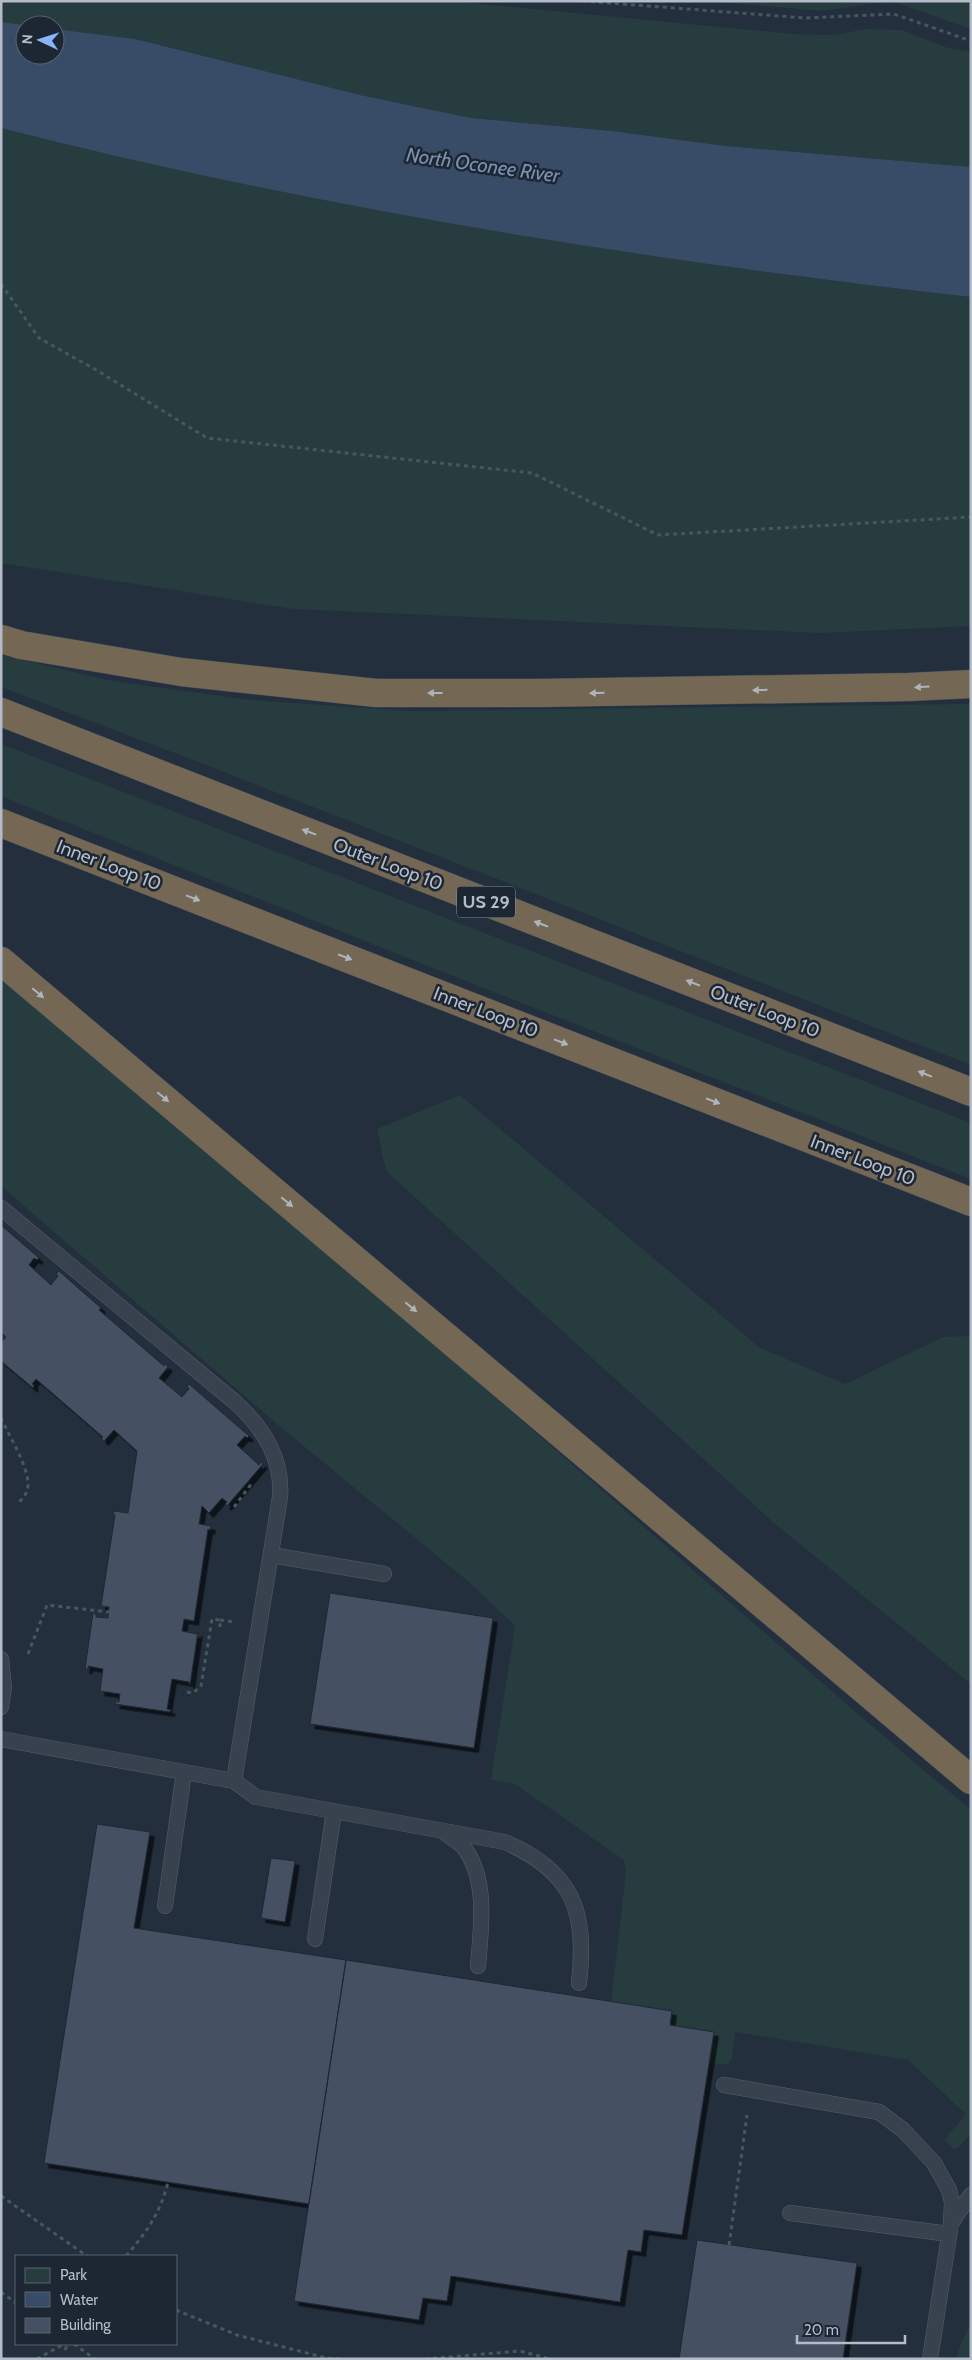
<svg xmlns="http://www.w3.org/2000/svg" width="972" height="2360" font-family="Cabin,sans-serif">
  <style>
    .green { fill: #263c3f }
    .water { fill: #394c67 }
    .building { fill: #455162; stroke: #1f2835; filter: url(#shadow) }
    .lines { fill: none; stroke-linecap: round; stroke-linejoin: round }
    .service-casing { stroke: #565f6c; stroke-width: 16 }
    .motorway-casing { stroke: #434c59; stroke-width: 29 }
    .path { stroke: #44595c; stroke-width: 3; stroke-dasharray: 4 4; stroke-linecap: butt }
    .service { stroke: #38414e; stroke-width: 15 }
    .motorway { stroke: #746855; stroke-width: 28 }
    .oneway { fill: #aeb4bd }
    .labels { text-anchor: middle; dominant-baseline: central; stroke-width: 5; stroke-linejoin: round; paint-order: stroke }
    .shield { fill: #1d2633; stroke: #878f9c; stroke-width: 1 }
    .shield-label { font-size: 18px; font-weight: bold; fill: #b4bcc9 }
    .street-label { font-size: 19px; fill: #b4bcc9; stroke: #1d2633 }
    .water-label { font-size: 20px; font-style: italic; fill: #7c92b1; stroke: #1d2633 }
  </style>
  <defs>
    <filter id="shadow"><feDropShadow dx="4.5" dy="4.5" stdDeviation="0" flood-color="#0009"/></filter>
  </defs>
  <rect width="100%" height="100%" fill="#242f3e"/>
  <path class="green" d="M1 1H451L792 34 833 35 866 29 902 30 948 48 971 52V167L726 146 612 131 471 118 360 95 135 39 55 29V25H25L1 22Z
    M706 1H971V29L891 1 821 11Z
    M1 128C80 148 159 164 238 181 481 231 725 269 971 297V626L821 633 294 609 1 563Z
    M1 655 112 681 250 700 411 711 971 704V1065L209 766 1 687Z
    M1 744 971 1123V1179L425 965 1 796Z
    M1 974C192 1137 383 1300 572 1464 705 1580 836 1697 971 1810V2134L960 2146 954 2149 944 2140 966 2114 908 2060 735 2032 732 2058 728 2064H708L713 2032 670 2025 672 2011 611 2002 626 1872 624 1860 515 1784 491 1780 515 1626 470 1583 283 1429 1 1186Z
    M460 1095 760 1348 845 1384 943 1337 971 1336V1684L773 1522 386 1171 377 1129Z
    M971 2323V2359H957L958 2350Z"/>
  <path class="water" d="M1 22 25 25V55H55V29L135 39 360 95 471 118 612 131 726 146 971 167V297C645 260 319 209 1 128Z"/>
  <path class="building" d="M1 1225 39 1258 37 1260 34 1258 29 1265 51 1285 58 1276 56 1274 59 1271 101 1308 99 1310 164 1366 165 1364 168 1367 159 1378 182 1397 189 1389 187 1386 189 1384 249 1436 247 1438 245 1436 237 1445 259 1465 261 1462 263 1464 227 1506 225 1504 227 1502 222 1498 209 1513 202 1506 199 1524 211 1526 210 1530 208 1529 194 1621 184 1619 182 1631 197 1634 198 1631 190 1685 189 1682 172 1679 167 1709 171 1710 170 1712 115 1704 116 1701 119 1702 120 1694 100 1691 103 1669 88 1666V1669H85L93 1613 96 1614V1617L108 1618 109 1607 101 1606 115 1515 113 1514 114 1511 128 1513 137 1451 114 1430 104 1441 101 1438 103 1437 36 1379 32 1384 34 1385 33 1388 1 1361V1342L6 1337 1 1333Z
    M330 1593 493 1618 474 1748 310 1724Z
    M97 1824 150 1832 134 1928 346 1960 309 2204 44 2163Z
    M271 1858 295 1861 285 1922 261 1918Z
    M346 1960 672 2011 670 2025 714 2032 682 2235 644 2230 641 2252 628 2250 620 2302 451 2276 447 2301 423 2298 419 2320 294 2301Z
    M697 2240 857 2263 843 2359H679Z"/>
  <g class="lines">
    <g class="service-casing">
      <path id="service" d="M1 1208 235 1402C263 1428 283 1458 280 1497L234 1781
        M271 1555 384 1574
        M1 1659 4 1687 1 1707
        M1 1739 234 1781 256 1797 505 1842C574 1872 587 1912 579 1983
        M444 1832C450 1837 460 1842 465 1849 488 1881 481 1929 478 1966
        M165 1906 184 1772
        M315 1939 334 1811
        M724 2085 879 2112 903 2130 934 2163 949 2190 952 2202 951 2223
        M790 2213 949 2234
        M930 2359 951 2223 971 2195"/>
    </g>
    <g class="motorway-casing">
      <path id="motorway" d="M1 639 21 645 181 672 376 693H539L909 687 971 684
        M1 712 971 1092
        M1 823 971 1202
        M1 961 971 1780"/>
    </g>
    <path class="path" d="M583 1 805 18 894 14 971 41
      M1 284 39 338 98 371 207 438 532 473 658 535 971 517
      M1 1418C9 1436 29 1467 28 1486 27 1494 23 1498 18 1503
      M234 1507 252 1483
      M220 1620 234 1622
      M28 1654 47 1605 109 1612
      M187 1692 193 1693 201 1686 212 1619 220 1620V1627
      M1 2196 87 2256
      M729 2245 747 2115
      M126 2256C146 2233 161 2212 168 2182
      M1 2292 16 2303
      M176 2310 237 2335 326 2358 340 2359
      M74 2344 95 2359
      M65 2350 68 2344
      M37 2359 64 2344
      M425 2359 520 2351 550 2359"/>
    <use href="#service" class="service"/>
    <use href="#motorway" class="motorway"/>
  </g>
  <defs><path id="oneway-solid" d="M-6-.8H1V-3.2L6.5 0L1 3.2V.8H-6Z" transform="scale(1.25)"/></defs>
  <g class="oneway">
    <use href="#oneway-solid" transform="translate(922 687) rotate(177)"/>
    <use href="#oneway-solid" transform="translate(760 690) rotate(179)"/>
    <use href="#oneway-solid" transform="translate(435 693) rotate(-180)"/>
    <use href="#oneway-solid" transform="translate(597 693) rotate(179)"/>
    <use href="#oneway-solid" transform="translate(309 832) rotate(-159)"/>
    <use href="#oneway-solid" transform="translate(193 898) rotate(21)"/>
    <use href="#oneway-solid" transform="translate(541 924) rotate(-159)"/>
    <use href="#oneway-solid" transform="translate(345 957) rotate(21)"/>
    <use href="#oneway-solid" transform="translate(693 983) rotate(-159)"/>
    <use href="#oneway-solid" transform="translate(38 993) rotate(40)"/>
    <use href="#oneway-solid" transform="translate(561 1042) rotate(21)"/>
    <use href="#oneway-solid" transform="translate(925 1074) rotate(-159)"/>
    <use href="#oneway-solid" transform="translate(163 1097) rotate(40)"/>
    <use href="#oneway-solid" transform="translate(713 1101) rotate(21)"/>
    <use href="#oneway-solid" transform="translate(287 1202) rotate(40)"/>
    <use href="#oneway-solid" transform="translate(411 1307) rotate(40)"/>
  </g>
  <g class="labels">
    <rect class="shield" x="457" y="886.5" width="58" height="31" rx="4"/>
    <g class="shield-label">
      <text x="486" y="902">US 29</text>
    </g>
    <g class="street-label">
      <text transform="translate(388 864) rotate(21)">Outer Loop 10</text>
      <text transform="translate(109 865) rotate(21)">Inner Loop 10</text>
      <text transform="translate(765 1011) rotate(21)">Outer Loop 10</text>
      <text transform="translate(486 1012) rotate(21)">Inner Loop 10</text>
      <text transform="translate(863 1160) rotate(21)">Inner Loop 10</text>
    </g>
    <g class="water-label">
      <text transform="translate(483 165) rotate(8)">North Oconee River</text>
    </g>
  </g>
  <rect width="972" height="2360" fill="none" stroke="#b4bcc9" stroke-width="5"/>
  <rect x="15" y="2255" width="162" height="90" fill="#1d2633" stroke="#59626f"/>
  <rect x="25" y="2268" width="25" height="15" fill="#263c3f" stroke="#59626f"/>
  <text x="60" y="2280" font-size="15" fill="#b4bcc9">Park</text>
  <rect x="25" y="2292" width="25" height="15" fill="#394c67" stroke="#59626f"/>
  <text x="60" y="2305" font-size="15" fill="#b4bcc9">Water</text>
  <rect x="25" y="2318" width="25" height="15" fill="#455162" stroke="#59626f"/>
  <text x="60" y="2330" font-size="15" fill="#b4bcc9">Building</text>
  <g transform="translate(40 40) rotate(274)"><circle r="24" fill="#1d2633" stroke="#59626f"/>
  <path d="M0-4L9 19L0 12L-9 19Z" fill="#8ab4f8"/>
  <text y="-8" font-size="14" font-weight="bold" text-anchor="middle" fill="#b4bcc9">N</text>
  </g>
  <path d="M797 2335v8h108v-8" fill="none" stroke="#b4bcc9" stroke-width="2.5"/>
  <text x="804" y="2335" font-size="15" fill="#b4bcc9" stroke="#1d2633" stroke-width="4" paint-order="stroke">20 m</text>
</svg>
